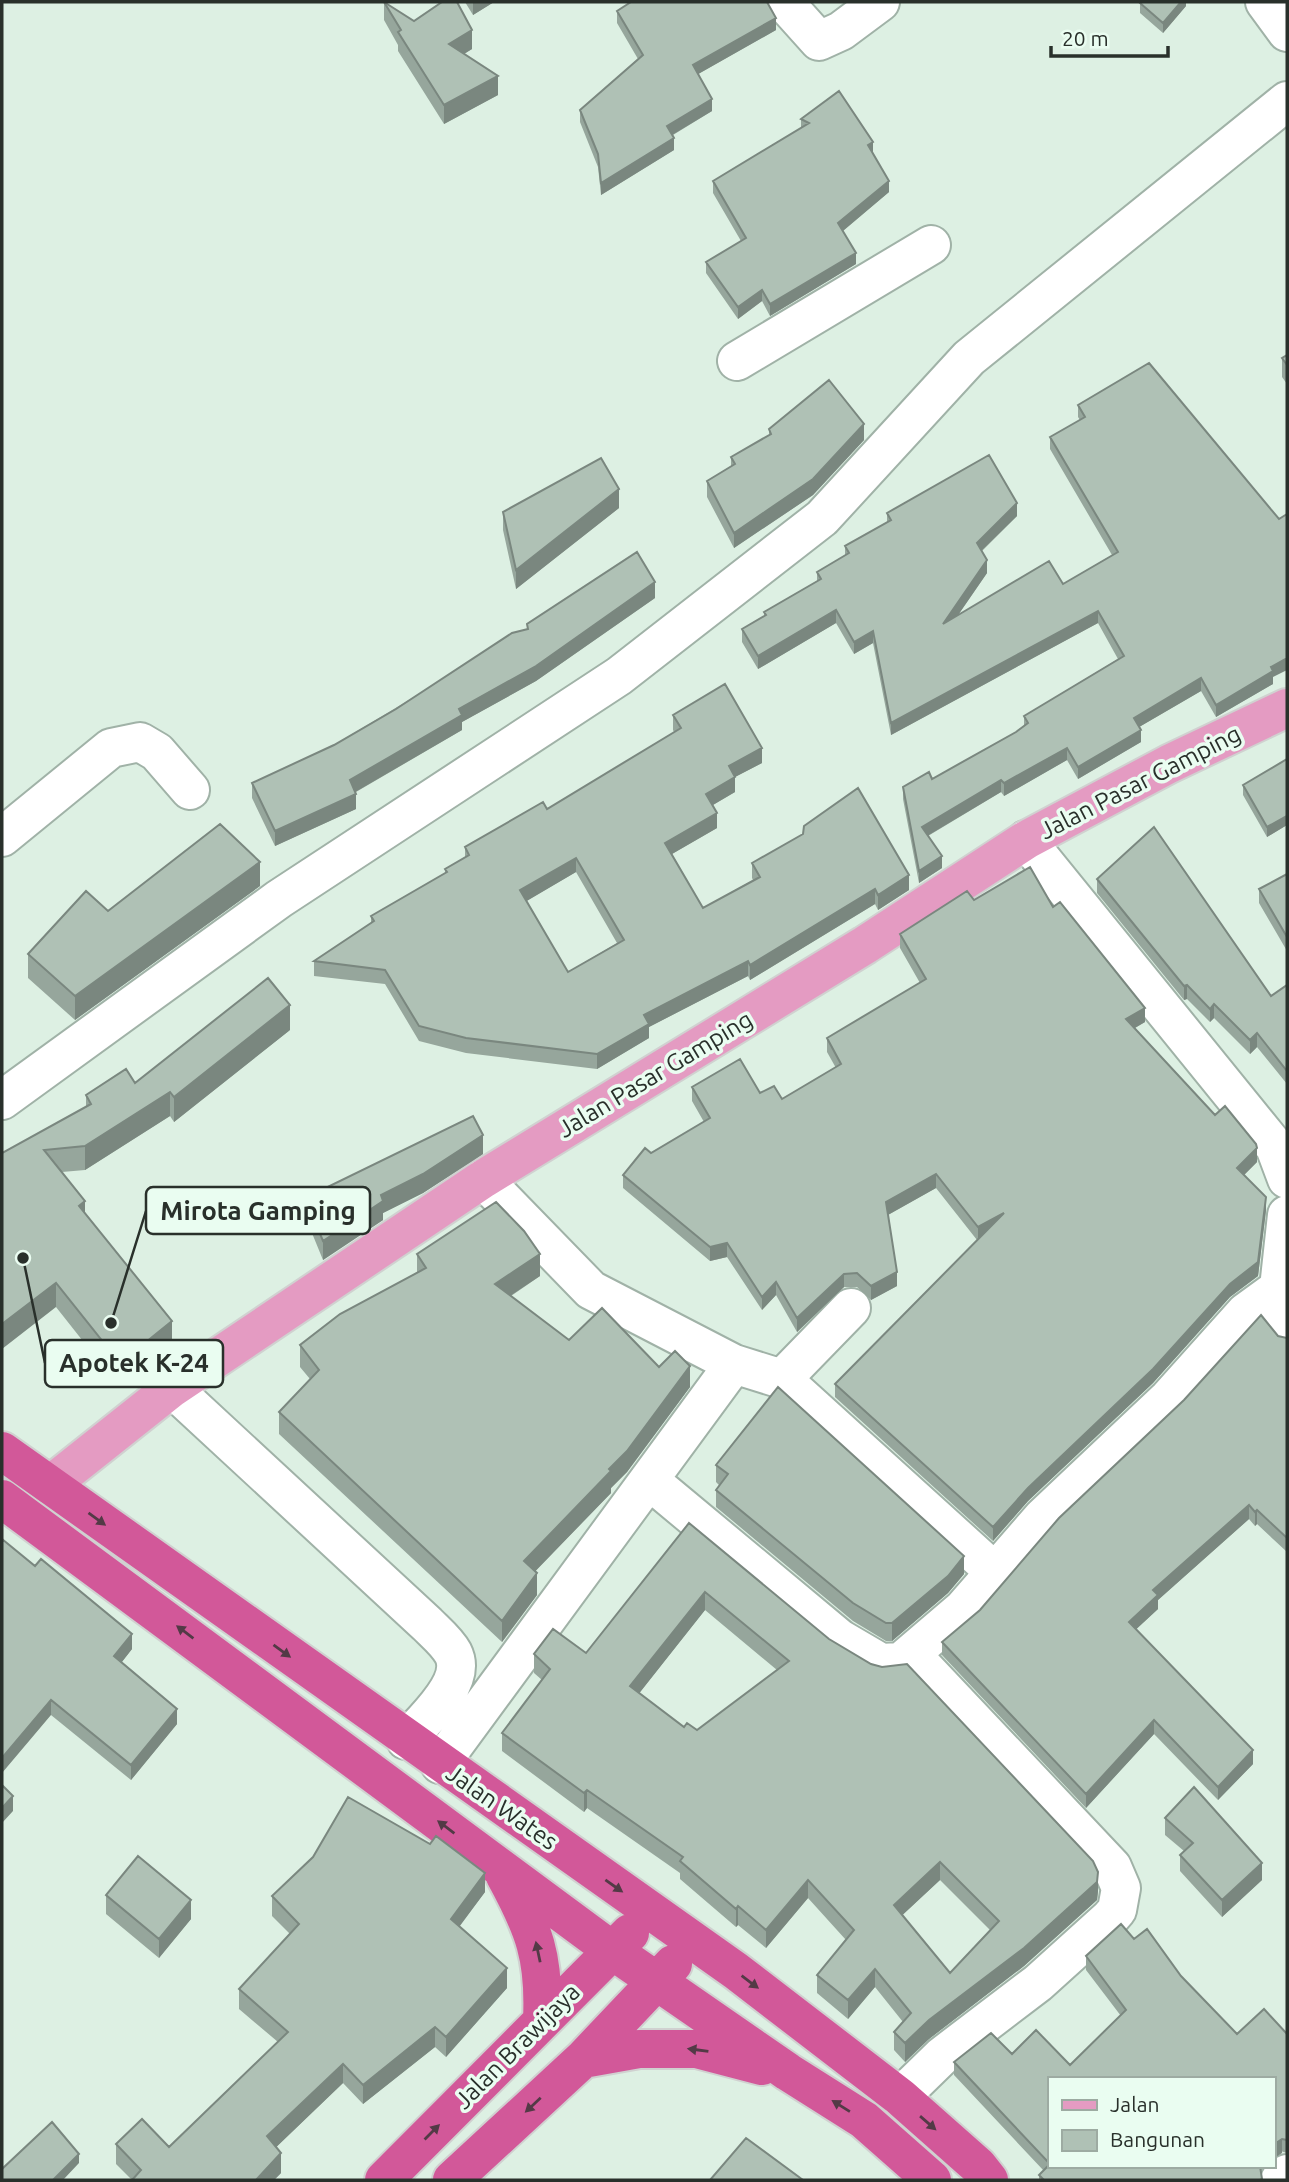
<svg xmlns="http://www.w3.org/2000/svg" width="1289" height="2182" font-family="Ubuntu,sans-serif">
  <style>
    .lines { fill: none; stroke-linecap: round; stroke-linejoin: round }
    .minor-casing { stroke: #a0b2a7; stroke-width: 42 }
    .major-casing { stroke: #d0d1d0; stroke-width: 42 }
    .highway-casing { stroke: #d0d1d0; stroke-width: 42 }
    .minor { stroke: #fff; stroke-width: 38 }
    .major { stroke: #e49bc2; stroke-width: 38 }
    .highway { stroke: #d25899; stroke-width: 38 }
    .wall { fill: #96a69c; fill-rule: evenodd }
    .shaded-wall { fill: #7a877f }
    .building { fill: #afc1b5; stroke: #7a877f; stroke-width: 2; fill-rule: evenodd }
    .oneway { fill: #533a46 }
    .labels { text-anchor: middle; dominant-baseline: central; stroke-width: 7; stroke-linejoin: round; paint-order: stroke }
    .street-label { font-size: 24px; fill: #29302b; stroke: #eafdf1 }
    .leader { fill: none; stroke: #29302b; stroke-width: 2.5 }
    .callout-dot { fill: #29302b; stroke: #eafdf1; stroke-width: 2.5 }
    .callout { fill: #eafdf1; stroke: #29302b; stroke-width: 2.5 }
    .callout-label { font-size: 26px; text-anchor: middle; font-weight: bold; fill: #29302b }
  </style>
  <rect width="100%" height="100%" fill="#ddf0e3"/>
  <g class="lines">
    <g class="minor-casing">
      <path id="minor" d="M784 2 819 41 841 31 880 2
        M1265 2 1287 32
        M737 361 931 245
        M2 837 111 748 140 742 157 752 190 790
        M1026 840 1275 1147 1287 1179
        M2 1100 279 899 619 676 822 518 969 358 1287 101
        M483 1179 591 1290 734 1364 782 1379 996 1573
        M1287 1215 1279 1288 1284 1326 1287 1330
        M782 1379 851 1308
        M172 1388 427 1624C436 1633 447 1642 453 1653 468 1682 423 1721 406 1740
        M649 1480 840 1639 881 1663 901 1662 963 1609 1043 1517 1169 1398 1246 1312 1279 1288
        M440 1764 734 1364
        M900 2097 942 2056 1038 1983 1110 1918 1117 1910 1121 1888 1112 1867 911 1654
        M1280 2180 1287 2174"/>
    </g>
    <g class="major-casing">
      <path id="major" d="M50 1485 172 1388 483 1179 865 945 1026 840 1169 764 1287 708"/>
    </g>
    <g class="highway-casing">
      <path id="highway" d="M2 1451 736 1971 900 2097 978 2166 989 2180
        M2 1499 613 1951 788 2072 864 2120 932 2180
        M505 1876C534 1929 545 1958 542 2020
        M583 2059 639 2049H697L762 2066
        M384 2180 630 1933
        M452 2180 583 2059 673 1964"/>
    </g>
    <use href="#minor" class="minor"/>
    <use href="#major" class="major"/>
    <use href="#highway" class="highway"/>
  </g>
  <path class="wall" d="M384 2 414 21 472 49 464 54 498 95 444 124 398 51V45L384 20Z
    M465 2H494L473 15Z
    M1186 2V6L1163 33 1140 13V3Z
    M617 11 776 30 698 74 712 111 673 135 674 150 601 195 598 167 580 122V110L638 59 617 23Z
    M801 119 873 153 889 192 843 231 856 264 770 316 762 301 738 319 706 273V262L741 241 713 193V181L801 128Z
    M1287 355V384L1282 377V358Z
    M1078 405 1273 677V684L1216 717 1201 691 1139 727 1141 742 1078 779 1067 760 1004 796 1001 792 928 836 942 868 919 883 903 799V787L932 779 1016 732 1024 726V716L1118 659 1098 623 891 735 873 643 854 654 836 623 758 669 742 642V629L764 616V612L817 581V572L845 556V546L887 523V513L1017 516 982 551 987 573 958 615 1063 584 1112 555 1050 449V437L1080 420 1078 417Z
    M769 429 864 440 813 495 734 548 707 497V481L731 466V457L769 435Z
    M619 508 516 589 503 530V512Z
    M655 598 536 681 462 722V730L356 792V809L275 846 252 798V783L334 745 527 629V624Z
    M673 715 762 763 735 777V792L713 805 717 828 672 854 703 908 753 880 752 878V863L909 890 878 910 875 904 750 980 748 976 649 1027V1038L597 1069 466 1053 419 1041 385 984 314 976V961L371 923V916L445 874V869L465 857V847L547 809 674 732 673 730ZM576 872 617 943 568 972 526 901Z
    M1287 759V825L1267 837 1243 795V785Z
    M1287 874V951L1259 903V889Z
    M1097 879 1271 996 1287 985V1084L1257 1047 1250 1054 1214 1018 1210 1022 1187 999 1184 1000 1097 893Z
    M260 886 75 1020 28 978V954L108 911Z
    M974 900 1053 907 1145 1022 1135 1028 1257 1162 1244 1175 1266 1210 1258 1276 1230 1297 1153 1383 1028 1501 993 1541 835 1397V1384L977 1240 936 1188 888 1215 897 1286 871 1300 857 1287H844L797 1332 776 1295 762 1310 727 1257 710 1261 623 1188V1175L651 1153 704 1122 692 1101V1087L760 1093 782 1099 836 1068 827 1052V1038L920 983 900 948V934Z
    M290 1030 174 1122 170 1116 85 1170 62 1172 85 1213 172 1346 120 1388 56 1307 2 1153 86 1107V1095L135 1083Z
    M483 1154 423 1193 383 1213V1220L323 1260 305 1216V1198Z
    M417 1254 540 1276 511 1296 569 1340 659 1367 690 1387 627 1472 611 1488V1493L535 1571 537 1595 502 1642 279 1434V1412L310 1379 300 1367V1345L417 1272Z
    M1278 1336 1287 1338V1552L1257 1524 1255 1526 1249 1519 1158 1600V1609L1136 1629 1253 1764 1218 1800 1154 1734 1086 1808 942 1655V1642L980 1610Z
    M716 1465 964 1574 948 1593 892 1641H886L853 1621 716 1507V1490L719 1485 716 1482Z
    M689 1523 1098 1891 1097 1900 1024 1966 929 2039 905 2062 894 2050V2032L903 2022 875 1987 848 2019 817 1993V1975L846 1940 808 1898 766 1948 738 1925 736 1927 680 1879V1873L587 1808 584 1812 502 1751V1733L542 1680 534 1673V1654L586 1653ZM705 1610 777 1670 697 1730 684 1727 639 1693ZM940 1880 990 1930 950 1973 902 1915Z
    M2 1539 132 1649 121 1663 177 1724 131 1780 51 1715Z
    M1165 1818 1262 1880 1222 1917 1180 1871V1855L1184 1851 1165 1835Z
    M485 1892 459 1926 507 1988 446 2057 435 2047 363 2104 343 2083 276 2147 281 2173 274 2180H132L116 2164V2144L169 2147 278 2042 239 2009V1989L290 1934 272 1916V1896Z
    M106 1895 191 1919 159 1958 106 1914Z
    M1134 1939 1181 1976 1237 2034H1287V2153L1049 2079V2166H1264L1261 2171 1262 2180H1039V2175L1044 2171 954 2075V2062L1012 2054 1070 2065 1121 2016 1086 1970V1956Z"/>
  <path class="shaded-wall" d="M474 2H494L473 15V3Z
    M1181 2H1186V6L1163 33V23Z
    M776 18V30L693 77V65Z
    M472 30V49L449 63V44Z
    M498 76V95L444 124V105Z
    M712 99V111L667 138V126Z
    M674 138V150L601 195V183Z
    M873 142V153L868 145Z
    M889 181V192L838 235V223Z
    M856 253V264L770 316V304Z
    M762 290V301L738 319V307Z
    M864 424V440L813 495 734 548V533Z
    M619 489V508L516 589V570Z
    M1017 503V516L977 555V543Z
    M987 560V573L943 637V624Z
    M655 582V598L536 681 462 722V730L350 795V780Z
    M836 610V623L758 669V656Z
    M1098 611V623L891 735V723Z
    M873 631V643L854 654V642Z
    M1287 658V670L1273 677V684L1216 717V705L1271 667Z
    M1201 678V691L1134 730V718Z
    M1141 730V742L1078 779V767Z
    M762 748V763L735 777V792L706 809V794L729 766Z
    M1067 748V760L1004 796V783Z
    M1001 780V792L922 839V827Z
    M356 794V809L275 846V831Z
    M717 813V828L665 858V843Z
    M1287 816V825L1267 837V827Z
    M942 856V868L919 883V871Z
    M576 858V872L520 905V890Z
    M260 862V886L75 1020V996Z
    M909 875V890L878 910V895Z
    M875 889V904L750 980V965Z
    M748 961V976L649 1027V1038L597 1069V1054L644 1015Z
    M1187 985V999L1184 1000V986Z
    M1214 1004V1018L1210 1022V1009Z
    M290 1005V1030L174 1122V1097Z
    M1145 1008V1022L1126 1033V1019Z
    M1257 1033V1047L1250 1054V1040Z
    M170 1092V1116L85 1170V1146Z
    M483 1135V1154L423 1193 383 1213V1220L323 1260V1241L381 1195Z
    M1257 1148V1162L1237 1182V1168Z
    M936 1174V1188L886 1216V1202Z
    M1266 1197V1210L1258 1276 1230 1297 1153 1383 1028 1501 993 1541V1527Z
    M85 1201V1226L79 1206Z
    M1004 1213 978 1241V1227Z
    M727 1243V1257L710 1261V1247Z
    M540 1254V1276L495 1306V1284Z
    M897 1272V1286L871 1300V1286Z
    M844 1274V1287L797 1332V1318Z
    M776 1282V1295L762 1310V1297Z
    M56 1283V1307L2 1349V1324Z
    M172 1321V1346L120 1388V1363Z
    M690 1366V1387L627 1472 611 1488V1493L524 1583V1561L609 1469Z
    M1249 1505V1519L1158 1600V1609L1129 1636V1622L1153 1590Z
    M1257 1510V1524L1255 1526V1512Z
    M964 1556V1574L948 1593 892 1641V1623Z
    M537 1573V1595L502 1642V1621Z
    M705 1592V1610L630 1705V1686Z
    M132 1634V1649L114 1672V1656Z
    M51 1700V1715L2 1773V1758Z
    M177 1709V1724L131 1780V1765Z
    M1154 1720V1734L1086 1808V1794Z
    M1253 1750V1764L1218 1800V1787Z
    M587 1790V1808L584 1812V1793Z
    M13 1796V1811L2 1823V1808Z
    M940 1862V1880L894 1923V1905Z
    M1262 1863V1880L1222 1917V1900Z
    M1098 1872V1891L1097 1900 1024 1966 929 2039 905 2062V2043L929 2020Z
    M485 1873V1892L451 1938V1919Z
    M808 1880V1898L766 1948V1930Z
    M191 1900V1919L159 1958V1939Z
    M738 1906V1925L736 1927V1909Z
    M507 1968V1988L446 2057V2037Z
    M875 1969V1987L848 2019V2000Z
    M435 2027V2047L363 2104V2085Z
    M343 2064V2083L267 2156V2136Z
    M1282 2139V2153L1273 2159V2145Z
    M281 2153V2173L274 2180H256Z
    M79 2154V2163L63 2180H53Z"/>
  <path class="building" d="M384 2 414 21 442 2H457L472 30 449 44 498 76 444 105 398 32 401 30Z
    M631 2H767L776 18 693 65 712 99 667 126 674 138 601 183 598 154 580 110 643 55 617 11Z
    M1142 2H1181L1163 23 1140 3Z
    M839 91 873 142 868 145 889 181 838 223 856 253 770 304 762 290 738 307 706 262 746 238 713 181 809 123 801 119Z
    M1287 355V365L1282 358Z
    M1149 363 1279 519 1287 514V658L1271 667 1273 671 1216 705 1201 678 1134 718 1141 730 1078 767 1067 748 1004 783 1001 780 922 827 942 856 919 871 903 787 929 772 932 779 1016 732 1028 723 1024 716 1124 656 1098 611 891 723 873 631 854 642 836 610 758 656 742 629 766 615 764 612 821 579 817 572 849 553 845 546 891 520 887 513 989 455 1017 503 977 543 987 560 943 624 1049 561 1063 584 1118 552 1050 437 1085 417 1078 405Z
    M829 380 864 424 813 479 734 533 707 481 735 464 731 457 771 434 769 429Z
    M601 458 619 489 516 570 503 512Z
    M637 552 655 582 536 666 459 709 462 715 350 780 356 794 275 831 252 783 334 745 396 709 512 633 528 629 527 624Z
    M725 684 762 748 729 766 735 777 706 794 717 813 665 843 703 908 760 877 752 863 803 834 804 826 858 788 909 875 878 895 875 889 750 965 748 961 644 1015 649 1024 597 1054 466 1038 419 1026 385 970 314 961 374 921 371 916 447 872 445 869 469 855 465 847 543 802 547 809 681 728 673 715ZM576 858 624 940 568 972 520 890Z
    M1287 759V816L1267 827 1243 785Z
    M220 824 260 862 75 996 28 954 86 891 108 911Z
    M1154 827 1271 996 1287 985V1071L1257 1033 1250 1040 1214 1004 1210 1009 1187 985 1184 986 1097 879Z
    M1030 867 1053 907 1060 902 1145 1008 1126 1019 1215 1115 1225 1106 1256 1144 1257 1148 1237 1168 1266 1197 1258 1262 1230 1284 1153 1369 1028 1488 993 1527 835 1384 1004 1213 978 1227 936 1174 886 1202 897 1272 871 1286 857 1273 844 1274 797 1318 776 1282 762 1297 727 1243 710 1247 623 1175 645 1148 651 1153 710 1118 692 1087 740 1059 760 1093 774 1086 782 1099 841 1064 827 1038 926 979 900 934 967 891 974 900Z
    M1287 874V937L1259 889Z
    M268 978 290 1005 174 1097 170 1092 85 1146 44 1150 85 1201 79 1206 172 1321 120 1363 56 1283 2 1324V1153L91 1104 86 1095 126 1069 135 1083Z
    M473 1116 483 1135 423 1174 381 1195 383 1201 323 1241 305 1198Z
    M496 1202 524 1231 540 1254 495 1284 569 1340 602 1308 659 1367 675 1351 690 1366 627 1451 609 1469 611 1471 524 1561 537 1573 502 1621 279 1412 319 1370 300 1345 340 1314 426 1268 417 1254Z
    M1261 1315 1278 1336 1287 1338V1538L1257 1510 1255 1512 1249 1505 1153 1590 1158 1595 1129 1622 1253 1750 1218 1787 1154 1720 1086 1794 942 1642 980 1610 1059 1518 1184 1400Z
    M778 1387 964 1556 948 1576 892 1623H886L853 1603 716 1490 728 1474 716 1465Z
    M689 1523 829 1639 871 1664 882 1667 907 1664 1093 1861 1098 1872 1097 1882 1024 1948 929 2020 905 2043 894 2032 911 2013 875 1969 848 2000 817 1975 854 1930 808 1880 766 1930 738 1906 736 1909 680 1861 683 1857 587 1790 584 1793 502 1733 550 1669 534 1654 553 1629 586 1653ZM705 1592 789 1661 697 1730 687 1723 684 1727 630 1686ZM940 1862 999 1921 950 1973 894 1905Z
    M2 1539 35 1566 41 1559 132 1634 114 1656 177 1709 131 1765 51 1700 2 1758Z
    M2 1785 13 1796 2 1808Z
    M1194 1787 1262 1863 1222 1900 1180 1855 1193 1843 1165 1818Z
    M348 1797 430 1844 436 1836 485 1873 451 1919 507 1968 446 2037 435 2027 363 2085 343 2064 267 2136 281 2153 256 2180H132L141 2170 116 2144 142 2119 169 2147 288 2032 239 1989 299 1924 272 1896 313 1857Z
    M138 1856 191 1900 159 1939 106 1895Z
    M1121 1924 1134 1939 1147 1929 1181 1976 1237 2034 1264 2009 1287 2034V2140L1282 2139 1273 2145V2079H1049V2163L954 2062 991 2033 1012 2054 1036 2030 1070 2065 1126 2010 1086 1956Z
    M52 2122 79 2154 53 2180H2V2169Z
    M746 2138 803 2180H710Z
    M1049 2165V2166H1260L1262 2179 1260 2180H1044L1039 2175Z"/>
  <defs><path id="oneway-solid" d="M-6-.8H1V-3.2L6.5 0L1 3.2V.8H-6Z" transform="scale(1.75)"/></defs>
  <g class="oneway">
    <use href="#oneway-solid" transform="translate(97 1519) rotate(36)"/>
    <use href="#oneway-solid" transform="translate(185 1632) rotate(-143)"/>
    <use href="#oneway-solid" transform="translate(282 1651) rotate(36)"/>
    <use href="#oneway-solid" transform="translate(446 1827) rotate(-143)"/>
    <use href="#oneway-solid" transform="translate(614 1886) rotate(35)"/>
    <use href="#oneway-solid" transform="translate(538 1952) rotate(-102)"/>
    <use href="#oneway-solid" transform="translate(750 1982) rotate(37)"/>
    <use href="#oneway-solid" transform="translate(698 2050) rotate(-172)"/>
    <use href="#oneway-solid" transform="translate(533 2105) rotate(137)"/>
    <use href="#oneway-solid" transform="translate(841 2106) rotate(-148)"/>
    <use href="#oneway-solid" transform="translate(928 2123) rotate(41)"/>
    <use href="#oneway-solid" transform="translate(432 2132) rotate(-45)"/>
  </g>
  <g class="labels">
    <g class="street-label">
      <text transform="translate(1140 782) rotate(-27)">Jalan Pasar Gamping</text>
      <text transform="translate(655 1074) rotate(-31)">Jalan Pasar Gamping</text>
      <text transform="translate(502 1807) rotate(35)">Jalan Wates</text>
      <text transform="translate(517 2046) rotate(-45)">Jalan Brawijaya</text>
    </g>
  </g>
  <path class="leader" d="M111 1323L146 1211M23 1258L45 1363"/>
  <g class="callout-dot">
    <circle cx="111" cy="1323" r="7"/>
    <circle cx="23" cy="1258" r="7"/>
  </g>
  <g class="callout">
    <rect x="146" y="1187" width="224" height="47" rx="7"/>
    <rect x="45" y="1340" width="178" height="47" rx="7"/>
  </g>
  <g class="callout-label">
    <text x="258" y="1220">Mirota Gamping</text>
    <text x="134" y="1372">Apotek K-24</text>
  </g>
  <rect width="1289" height="2182" fill="none" stroke="#29302b" stroke-width="7"/>
  <rect x="1048" y="2077" width="228" height="91" fill="#eafdf1" stroke="#9daba2" stroke-width="2"/>
  <rect x="1062" y="2100" width="35" height="10" fill="#e49bc2" stroke="#9daba2" stroke-width="2"/>
  <text x="1110" y="2112" font-size="21" fill="#29302b">Jalan</text>
  <rect x="1062" y="2130" width="35" height="21" fill="#afc1b5" stroke="#9daba2" stroke-width="2"/>
  <text x="1110" y="2147" font-size="21" fill="#29302b">Bangunan</text>
  <path d="M1051 46v10h117v-10" fill="none" stroke="#29302b" stroke-width="3.5"/>
  <text x="1062" y="46" font-size="21" fill="#29302b" stroke="#eafdf1" stroke-width="5" paint-order="stroke">20 m</text>
</svg>
